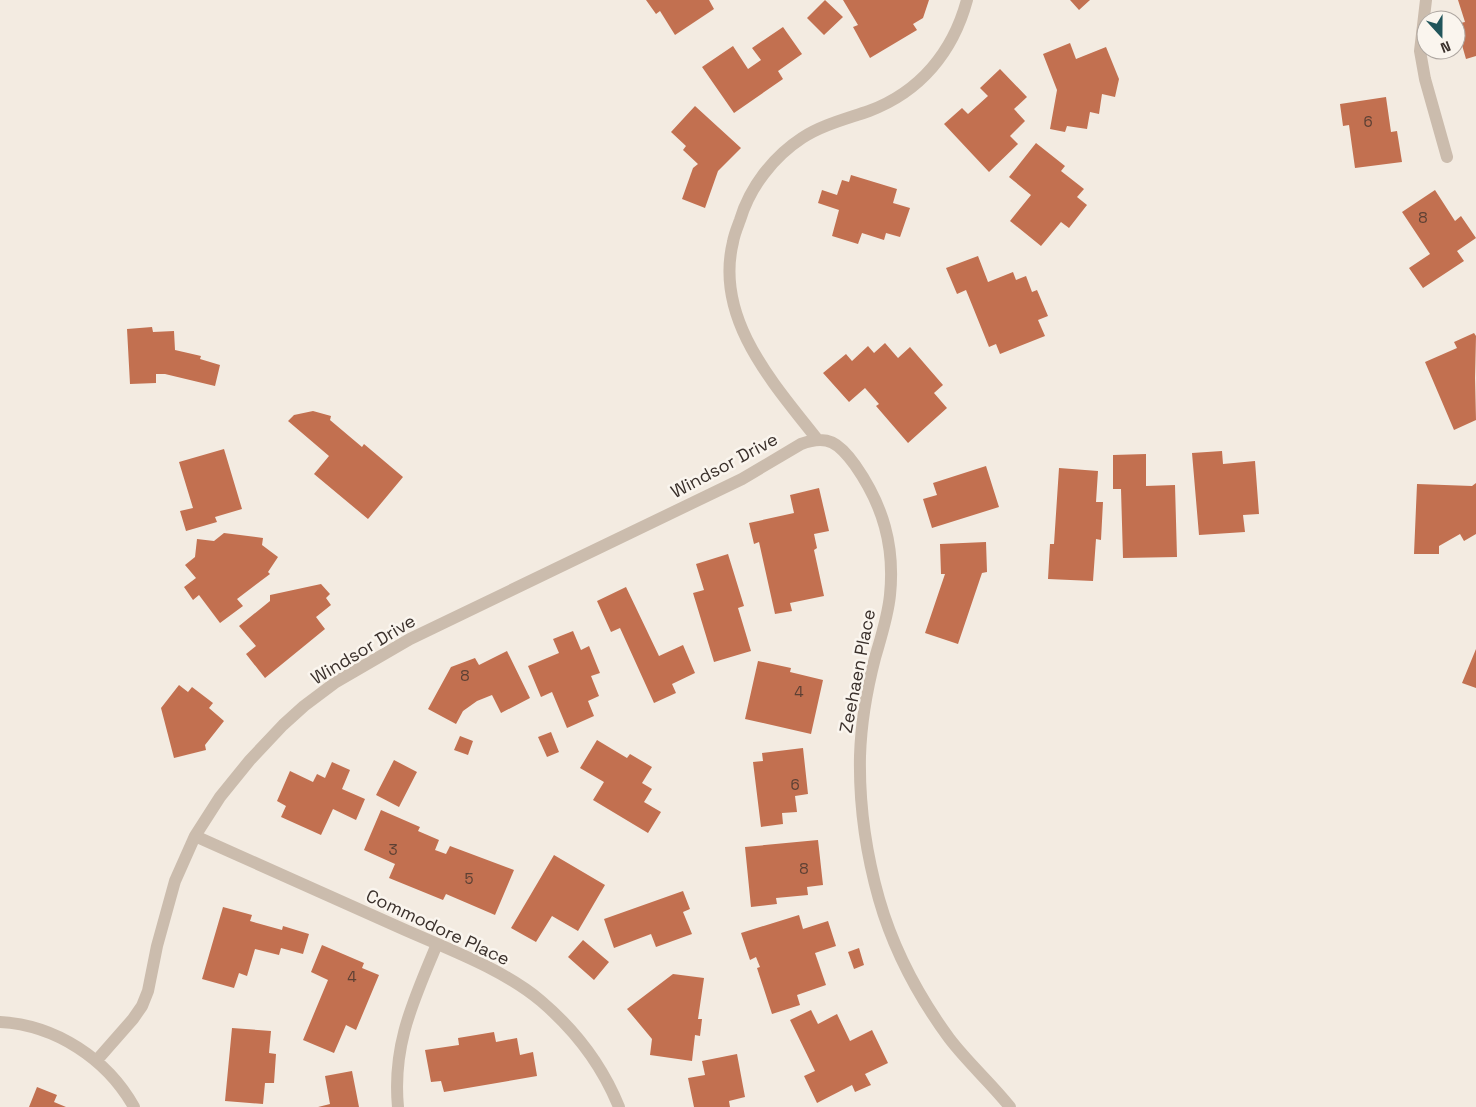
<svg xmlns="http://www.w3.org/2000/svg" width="1476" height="1107" font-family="'Space Grotesk',sans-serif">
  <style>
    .building { fill: #c27050 }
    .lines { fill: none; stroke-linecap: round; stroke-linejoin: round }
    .street { stroke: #cbbcad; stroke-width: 12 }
    .labels { text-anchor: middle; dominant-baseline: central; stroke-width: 5; stroke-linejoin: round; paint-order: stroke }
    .number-label { font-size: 15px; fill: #5c4034 }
    .street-label { font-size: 18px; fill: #3a302b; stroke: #faf5ee }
  </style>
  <rect width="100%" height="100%" fill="#f3ebe1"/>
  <path class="building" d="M646 0H709L714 9 675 35 660 11 656 14Z
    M825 0 843 17 824 35 807 18Z
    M843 0H929L923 18 913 24 917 30 870 58 853 27 858 25Z
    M1070 0H1090L1079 10Z
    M1458 0H1476V56L1466 59 1456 24 1465 22Z
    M783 27 802 54 778 71 783 79 734 113 702 67 733 46 748 69 761 60 752 48Z
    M1070 43 1076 59 1106 47 1119 79 1115 97 1102 94 1099 114 1090 112 1087 129 1067 126 1065 132 1050 129 1057 90 1043 54Z
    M1000 69 1027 97 1014 109 1025 121 1010 136 1018 144 989 172 944 124 962 108 968 114 988 96 980 88Z
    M1386 97 1391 132 1397 131 1402 162 1355 168 1349 125 1343 126 1340 104Z
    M695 106 741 148 718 171 705 208 682 199 693 168 698 164 683 150 686 146 671 132Z
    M1036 143 1065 166 1061 171 1084 189 1077 197 1087 205 1069 228 1061 222 1041 246 1010 221 1031 195 1009 177Z
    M851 175 897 189 893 203 910 208 900 237 886 233 884 240 862 233 858 244 832 236 839 210 818 203 822 190 837 195 842 180 849 182Z
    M1435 190 1455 221 1461 216 1476 238 1457 251 1464 261 1423 288 1409 268 1430 254 1402 212Z
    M978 256 988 282 1013 272 1016 280 1026 276 1032 292 1037 290 1048 316 1038 320 1045 336 1000 354 996 344 989 347 966 290 957 294 946 268Z
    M152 327 153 332 174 331 175 350 201 356 200 359 220 365 215 386 165 374H156V383L130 384 127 329Z
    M1474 333 1476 336 1475 378 1476 420 1454 430 1425 362 1457 348 1454 342Z
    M885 343 898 358 910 347 943 385 934 393 947 408 908 443 876 406 879 404 865 388 849 402 823 373 846 354 852 361 868 346 874 353Z
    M313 411 331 416 330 420 362 447 364 444 403 477 368 519 314 474 329 456 288 421 294 415Z
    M224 449 242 509 215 517 217 522 186 531 180 511 193 508 179 462Z
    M1222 451 1223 464 1255 461 1259 514 1243 515 1245 532 1199 535 1192 453Z
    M1146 454V486L1175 485 1177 557 1123 558 1121 489H1113V455Z
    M986 466 999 507 932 528 923 499 937 495 933 483Z
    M1059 468 1098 471 1096 502H1103L1101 540 1096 539 1093 581 1048 579 1050 544H1054Z
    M1476 483V534L1464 541 1460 534 1439 546V554H1414L1417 484 1472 486Z
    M819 488 829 531 814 534 817 548 814 550 824 596 790 603 792 611 775 614 759 542 754 544 749 523 794 513 790 495Z
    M224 533 263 538 262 545 278 557 268 572 270 574 237 599 243 606 220 623 199 595 193 600 184 587 196 578 185 565 195 557 197 539 214 541Z
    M986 542 987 572 982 573 958 644 925 633 945 574H941L940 544Z
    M728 554 744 606 738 608 751 651 714 662 693 593 704 590 696 564Z
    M321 584 330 594 326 598 331 605 316 617 325 629 265 678 246 654 256 646 239 626 270 601V595Z
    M626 587 659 656 683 645 695 673 672 684 676 693 654 703 620 628 611 632 597 601Z
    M573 631 581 650 589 646 600 673 591 676 599 696 588 701 594 716 567 728 552 692 541 697 528 666 559 653 553 639Z
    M1476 649V688L1462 683Z
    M507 651 530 698 501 713 492 695 477 701 463 711 456 724 428 709 451 667 475 658 479 665Z
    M758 661 791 668 790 672 823 680 811 734 745 719Z
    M179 685 188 692 192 687 213 703 209 708 224 721 205 745 206 750 174 758 161 708Z
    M551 732 559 752 547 757 538 737Z
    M460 736 473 741 468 755 454 750Z
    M597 740 627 758 630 754 652 767 642 783 652 789 644 802 661 812 648 833 593 800 604 782 580 768Z
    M803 748 808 794 795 796 797 812 782 813 783 824 761 827 753 762 763 761 762 753Z
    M394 760 417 772 399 807 376 795Z
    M332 762 350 770 342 789 365 799 356 820 333 809 321 835 281 817 286 806 277 801 290 771 313 782 317 774 325 778Z
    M381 810 420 827 418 831 439 840 435 850 446 854 450 846 514 870 495 915 446 894 443 900 389 878 395 864 364 850Z
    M818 840 823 885 807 887 808 895 776 898 777 904 751 907 745 847Z
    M554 855 605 885 578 931 552 916 536 942 511 928Z
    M683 891 690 909 683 912 692 934 656 947 651 934 614 948 604 919Z
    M223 907 252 915 250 921 282 930 283 926 309 934 303 954 281 948 279 955 255 949 247 976 239 973 234 988 202 979Z
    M799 915 803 929 828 921 836 946 815 953 826 985 797 995 800 1005 772 1014 757 968 760 967 756 957 750 960 741 933Z
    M583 940 609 962 594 980 568 957Z
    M322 945 364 963 362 968 379 975 356 1030 346 1025 334 1053 303 1040 328 980 311 972Z
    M859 948 864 965 854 969 848 952Z
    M673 974 704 978 698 1019H702L700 1036 695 1035 692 1061 650 1055 652 1039 627 1009Z
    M811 1010 818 1024 837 1014 850 1041 872 1030 888 1063 865 1074 871 1085 855 1092 852 1085 817 1103 804 1076 815 1071 790 1020Z
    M232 1028 271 1031 269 1053 276 1054 274 1083H265L263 1104 225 1101Z
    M494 1032 496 1042 517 1038 520 1055 533 1052 537 1076 444 1092 441 1081 431 1082 425 1050 459 1045 458 1038Z
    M737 1054 745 1097 729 1101 730 1107H694L688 1078 705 1075 702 1061Z
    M352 1071 359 1107H318L330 1104 325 1076Z
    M37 1087 57 1095 54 1102 66 1107H29Z"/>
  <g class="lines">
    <path class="street" d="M1426 0 1420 51 1425 79 1447 157
      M817 439C774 384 714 319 733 242 734 235 737 228 740 220 750 187 773 157 802 138 822 125 846 119 869 111 920 92 953 52 967 0
      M195 836C264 867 334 898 403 929 448 949 503 969 541 1001 575 1030 602 1065 619 1107
      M0 1022C56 1025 107 1059 134 1107
      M97 1060 133 1019 142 1006 148 991 157 946 175 881 195 836 220 797 250 760 283 725 304 706 336 682 410 639 742 479 801 444C828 434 839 443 855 465 883 505 895 546 890 595 888 616 881 637 875 658 867 689 861 723 860 756 859 804 866 853 879 899 893 948 919 997 949 1038 968 1063 991 1083 1010 1107
      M398 1107C392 1044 414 1000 437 944"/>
  </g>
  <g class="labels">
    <g class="number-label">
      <text x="1368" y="121">6</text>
      <text x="1423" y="217">8</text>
      <text x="465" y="675">8</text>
      <text x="799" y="691">4</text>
      <text x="795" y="784">6</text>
      <text x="393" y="849">3</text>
      <text x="804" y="868">8</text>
      <text x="469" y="878">5</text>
      <text x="352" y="976">4</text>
    </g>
    <g class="street-label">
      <text transform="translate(724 465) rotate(-28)">Windsor Drive</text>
      <text transform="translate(363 649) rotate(-31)">Windsor Drive</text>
      <text transform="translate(857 671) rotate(-79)">Zeehaen Place</text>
      <text transform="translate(438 927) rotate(25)">Commodore Place</text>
    </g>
  </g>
  <g transform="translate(1441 35) rotate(159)"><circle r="24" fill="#faf5ee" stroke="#ada6a0"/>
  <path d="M0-4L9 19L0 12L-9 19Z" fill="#21555b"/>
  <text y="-8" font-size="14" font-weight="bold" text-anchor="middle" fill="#3a302b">N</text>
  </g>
</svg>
